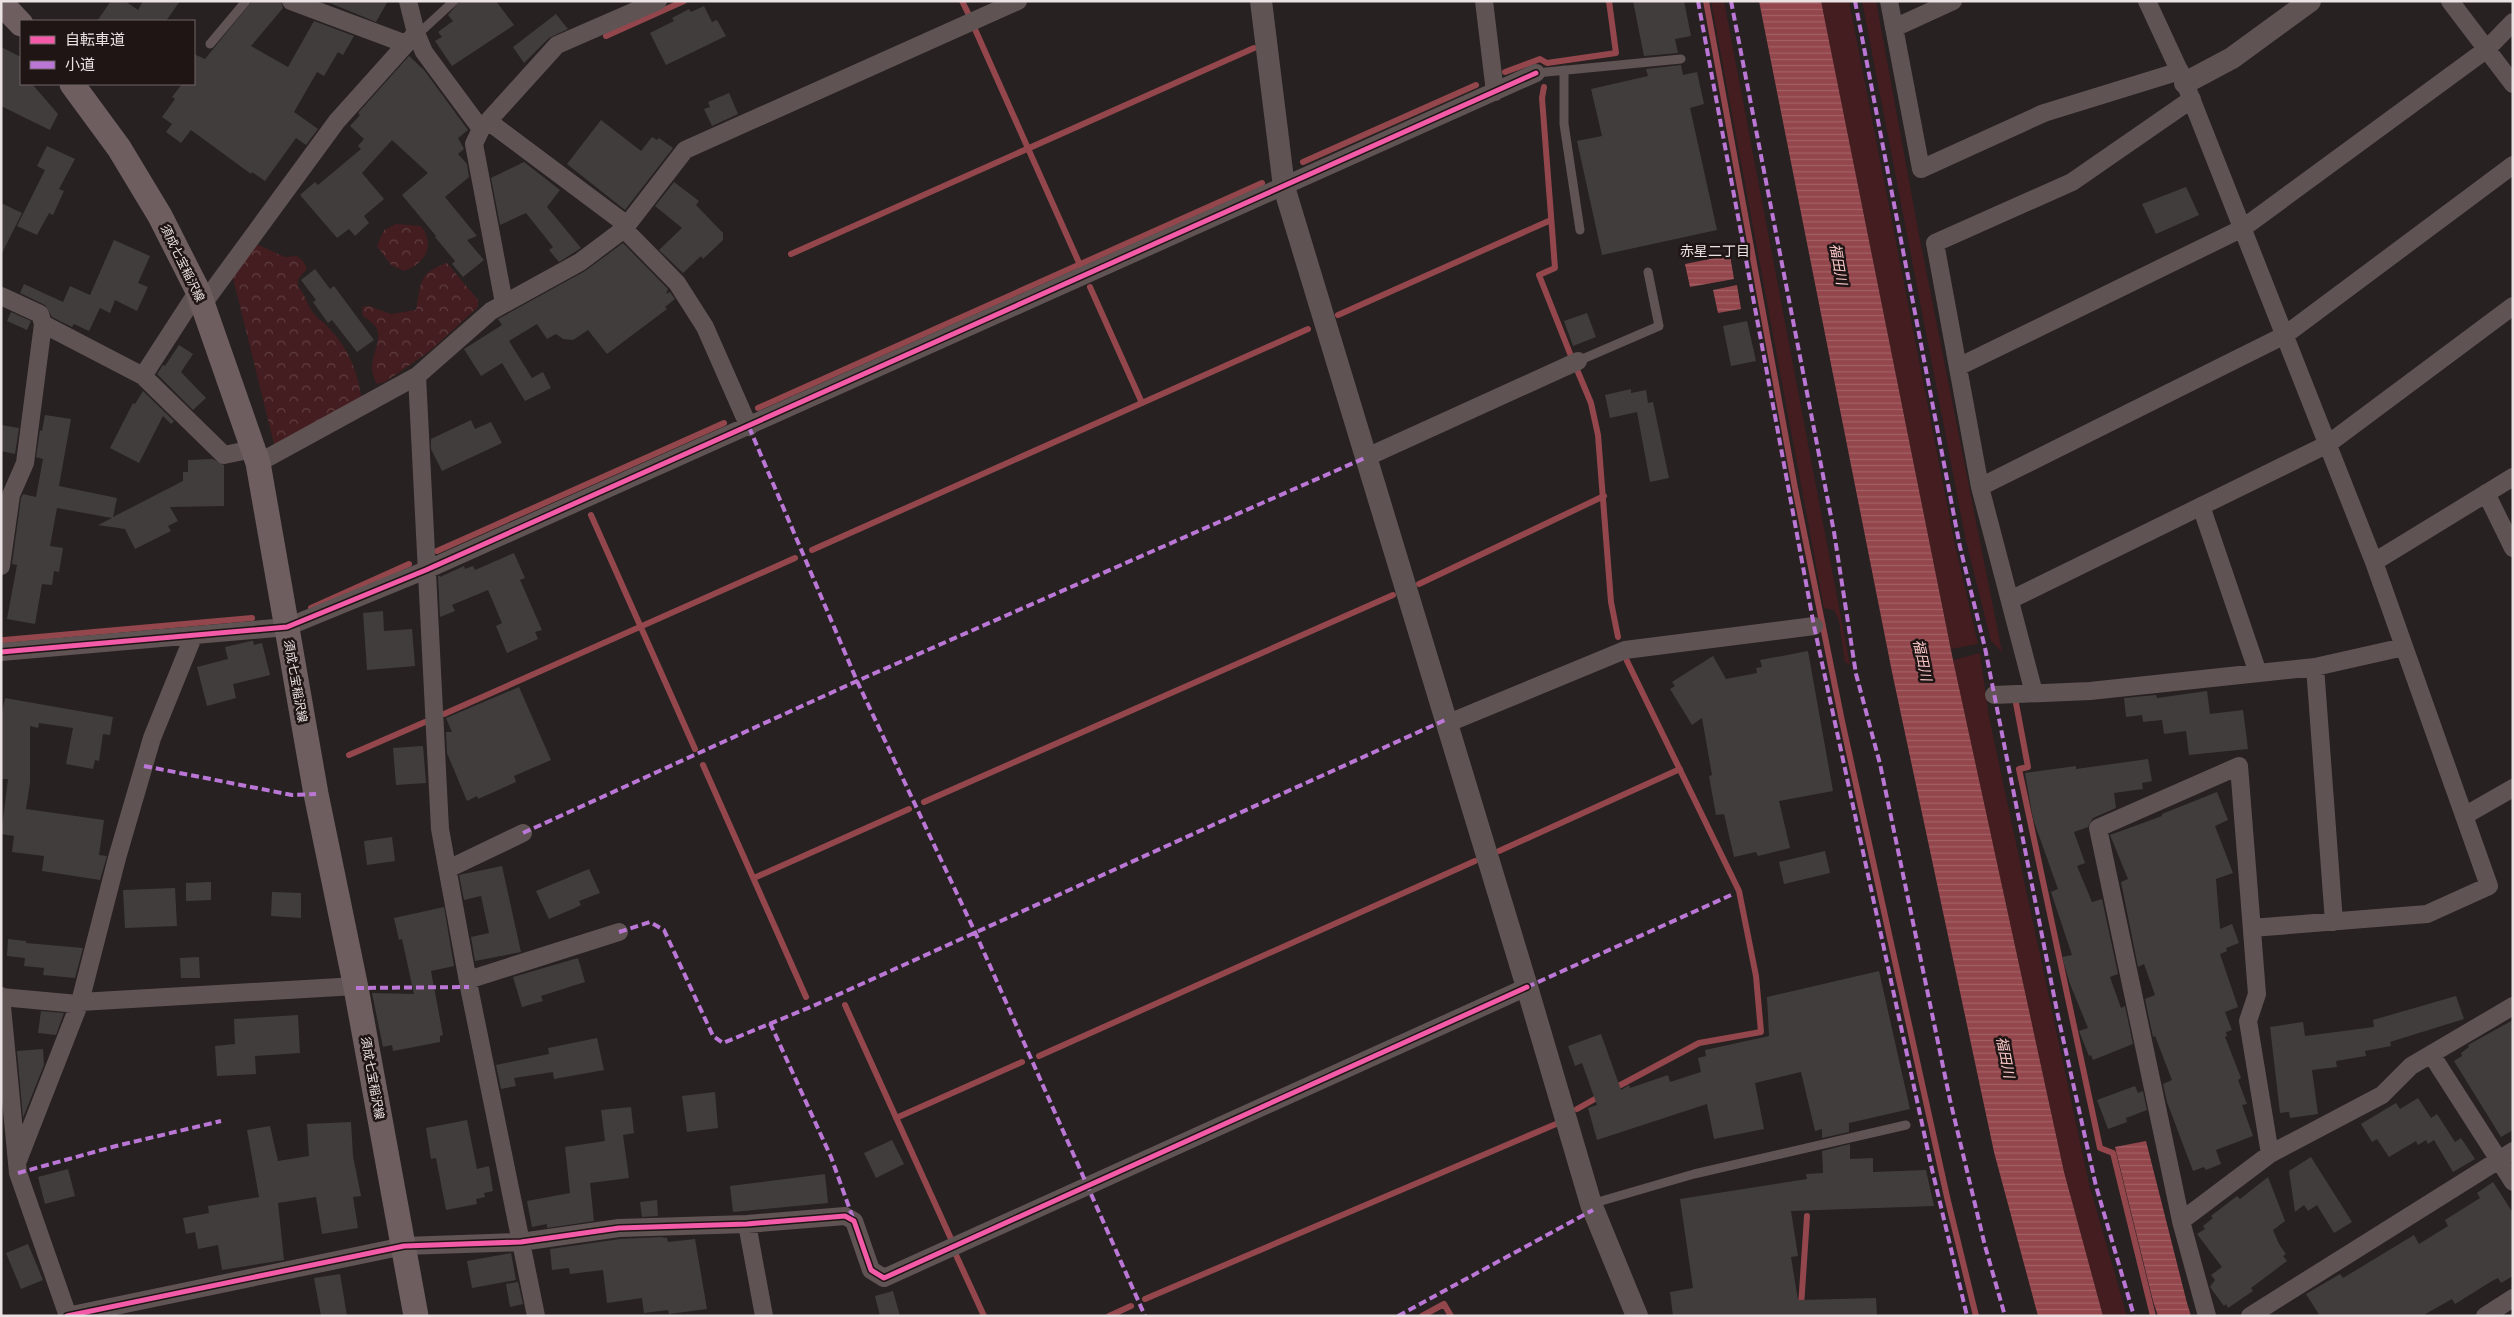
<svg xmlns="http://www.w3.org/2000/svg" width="2514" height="1317" font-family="'Open Sans','Noto Sans JP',sans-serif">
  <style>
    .green { fill: #441d20 }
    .forest { fill: url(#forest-crowns) }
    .water { fill: url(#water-rules) }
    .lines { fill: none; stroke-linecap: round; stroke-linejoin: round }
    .stream { stroke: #93464c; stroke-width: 6 }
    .building { fill: #423d3d }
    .service { stroke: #605354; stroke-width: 9 }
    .minor { stroke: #605354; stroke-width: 18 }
    .tertiary { stroke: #605354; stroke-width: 22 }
    .secondary { stroke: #6e5e5f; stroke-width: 25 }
    .quiet { stroke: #ba77d6; stroke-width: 4; stroke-dasharray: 8 4; stroke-linecap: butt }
    .cycleway-casing { stroke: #201515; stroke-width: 8 }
    .cycleway { stroke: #f35aa7; stroke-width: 5 }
    .labels { text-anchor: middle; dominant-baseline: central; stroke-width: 5; stroke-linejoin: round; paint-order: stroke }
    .street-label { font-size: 12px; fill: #ebe3e3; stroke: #201515 }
    .neighbourhood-label { font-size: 14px; fill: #ebe3e3; stroke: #201515 }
    .water-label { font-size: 14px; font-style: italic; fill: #f8c7c7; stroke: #201515 }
  </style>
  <defs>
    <pattern id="forest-crowns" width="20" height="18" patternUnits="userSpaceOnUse" patternTransform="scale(1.25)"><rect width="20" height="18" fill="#441d20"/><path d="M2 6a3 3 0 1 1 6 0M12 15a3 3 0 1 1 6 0" fill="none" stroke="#5f3e40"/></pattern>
    <pattern id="water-rules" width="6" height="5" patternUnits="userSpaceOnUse" patternTransform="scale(1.25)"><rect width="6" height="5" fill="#93464c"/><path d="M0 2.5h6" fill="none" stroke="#a26166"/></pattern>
  </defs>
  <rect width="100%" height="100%" fill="#272121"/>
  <path class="green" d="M1711 1H1724L1850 665 1845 662 1839 621 1834 610 1824 608Z
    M1821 1H1849L1955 545 1978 644 1951 649Z
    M1862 1H1876L1919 235 2002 652 1991 641 1966 541Z
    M1980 653 1989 717 2089 1184 2127 1316H2103L2064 1172 1953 660Z"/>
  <path class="forest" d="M396 224 421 226C436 245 425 264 404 271L391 265 377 246 384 230Z
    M254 243 285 257 297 256 304 262 307 269 298 279V286C306 295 307 307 316 316 319 320 324 322 327 326 349 348 358 372 362 402L275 448 232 274Z
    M447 263 478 300V307L430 351 385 382 377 384C362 360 387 342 375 326 372 322 367 319 363 316L362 307 369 306 391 314 416 310C422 284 416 274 447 263Z"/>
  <path class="water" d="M1759 1H1821L1953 660 2064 1172 2103 1316H2038L1994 1152 1892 672Z
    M1730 255 1734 279 1690 287 1685 264Z
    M1737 285 1741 309 1718 313 1713 290Z
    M2146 1141 2187 1303 2191 1316H2158L2153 1301 2115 1147Z"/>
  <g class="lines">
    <path class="stream" d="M962 1 969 15
      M1706 1 1795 488 1842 721 1947 1197 1976 1316
      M974 27 1080 265
      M606 36 684 1
      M1505 72 1540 59 1547 63 1616 53 1609 1
      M1544 87 1542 98 1555 268 1539 275 1571 356
      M1303 162 1476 85
      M791 254 1254 48
      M1090 287 1142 403
      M1338 315 1551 220
      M1578 372 1591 403 1598 435 1611 602 1618 637
      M758 408 1262 183
      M591 515 695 749
      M812 550 1308 329
      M437 551 724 423
      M1419 584 1604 496
      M311 608 409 564
      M4 640 252 618
      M2015 698 2028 767 2019 769 2100 1148 2113 1153 2153 1316
      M444 714 795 558
      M349 755 425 722
      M703 765 806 997
      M924 802 1393 595
      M1499 851 1680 769
      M754 878 909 809
      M845 1005 952 1241
      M1039 1056 1475 861
      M1613 1089 1699 1043 1761 1032 1756 976 1739 891 1627 661
      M1577 1109 1602 1095
      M896 1118 1022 1062
      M956 1255 984 1316
      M1145 1299 1556 1124
      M1801 1307 1807 1216
      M1109 1316 1131 1306
      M1422 1316 1444 1304 1451 1316"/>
  </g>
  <path class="building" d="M111 1H125L138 10 143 1H180L166 21H97Z
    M252 1H281L283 8 251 46 288 67 314 21 354 36 343 55 338 52 324 76 317 72 294 112 318 129 306 145 296 138 265 181 252 172 251 174 191 130 181 143 166 132 172 124 162 117 175 99 172 97 182 84H194V54L205 59Z
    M325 1H388L376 22Z
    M460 1H496L514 25 452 66 435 41 442 37 438 32 453 21 448 15Z
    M1633 1H1684L1691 36 1675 39 1678 53 1644 56Z
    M704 6 712 22 717 20 726 36 666 65 650 33 674 21 672 18 689 9 691 12Z
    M556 14 568 29 549 38 524 63 513 47Z
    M1 47 21 57V84H32L58 114 50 130 1 106Z
    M409 56 424 70 468 130 458 138 464 149 458 154 467 164 469 177 445 197 477 236 467 240 484 260 463 277 452 264 455 261 435 237 436 236 402 195 428 173 392 140 362 173 384 199 364 216 369 223 355 236 349 229 337 238 300 195 315 182 318 185 361 149 358 146 364 139 350 126 360 115 358 113Z
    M1681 65 1683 75 1697 72 1704 104 1690 108 1717 230 1602 255 1577 141 1602 136 1591 89 1648 76 1646 69Z
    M729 93 738 114 712 126 704 109 710 107 708 102Z
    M601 120 641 151 652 137 657 140 659 138 673 148 625 210 567 164Z
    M47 146 75 159 59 189 64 191 53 215 49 213 37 235 17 226 45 170 37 166Z
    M524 162 560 190 547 207 581 248 559 262 549 250 553 247 526 213 500 225 491 178Z
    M674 182 699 201 696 205 723 233V240L703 259 701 256 683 273 659 250 682 228 655 206Z
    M2186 187 2199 215 2156 234 2142 204Z
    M1 203 22 213 1 255Z
    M114 240 150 256 138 283 148 287 137 311 115 300 110 313 100 308 89 331 74 324 72 327 52 317 45 305 20 293 24 284 63 302 70 286 90 295Z
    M623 243 668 289 666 294 670 292 675 299 665 307 667 309 607 354 588 330 573 340 563 339 556 334 547 339 537 324 509 341 532 378 543 372 551 388 525 401 502 363 481 376 464 349 502 325 498 319 585 271Z
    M315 269 330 289 334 286 374 340 357 352 332 320 328 323 313 302 316 300 301 280Z
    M11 312 31 321 27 330 7 321Z
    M1587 313 1596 337 1573 346 1564 321Z
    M1747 321 1756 361 1731 366 1723 326Z
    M179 345 193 354 181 372 206 398 193 410 157 374 163 365 165 366Z
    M1631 389V393L1646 390 1648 403 1653 402 1669 478 1650 482 1637 412 1610 418 1605 395Z
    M143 391 174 421 171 424 163 416 139 463 110 448 133 403 135 404Z
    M45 415 71 419 59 486 117 498 113 517 183 481V472H188V460L213 459 224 465V506L170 507 178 521 168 526 171 531 135 549 125 529 98 525 112 518 57 508 50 546 63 548 59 572 54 571 52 585 42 584 35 624 7 619 17 565 12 564 21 498 23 494 36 497 43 459 36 457 40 430 42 431Z
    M471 420 475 429 491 422 502 443 442 471 431 449V439Z
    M1 425 19 428 15 454 1 451Z
    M514 553 525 578 520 580 542 630 535 632 538 639 507 653 496 626 502 623 488 590 452 605 455 611 440 617 438 576H440L443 583 440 577 464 566 465 569 473 566 475 570Z
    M383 611 384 631 412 629 415 666 367 670 363 613Z
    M251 641H253L254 645 262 643 270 675 233 684 236 698 207 706 197 667 228 659 225 647Z
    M1808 651 1833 791 1779 801 1790 848 1758 856 1756 852 1734 857 1724 814 1716 815 1709 776 1712 775 1702 718 1692 725 1670 689 1675 686 1672 682 1713 656 1726 679 1757 673 1756 668 1762 667 1760 660Z
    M519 687 551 760 514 776 516 782 478 799 477 796 467 801 447 753 446 732H452L446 718Z
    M2207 691 2210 714 2243 710 2248 749 2189 755 2186 731 2164 734 2162 720 2143 722 2142 715 2126 717 2124 698 2156 695 2157 698Z
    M5 698 113 717 110 735 103 734 99 761 95 760 93 769 66 764 73 728 39 723 38 728 30 726V783L26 809 104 820 99 855 107 856 100 880 42 871 44 856 12 852 14 836 1 834 8 779H1V717Z
    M423 746 426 783 396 785 393 748Z
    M2148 759 2152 781 2142 783 2143 789 2114 793 2116 808 2093 818 2088 827 2074 832 2085 863 2077 866 2092 902 2102 899 2118 974 2110 977 2121 1008 2125 1006 2133 1044 2093 1060 2091 1055 2089 1056 2079 1031 2088 1028 2070 984 2062 957 2072 955 2051 892 2058 889 2033 819 2025 773 2076 766V769Z
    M2217 792 2228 820 2215 826 2233 873 2216 879 2220 929 2232 924 2239 943 2226 948 2227 951 2220 954 2238 1007 2225 1012 2232 1030 2226 1032 2227 1036 2225 1037 2241 1078 2238 1080 2247 1104 2242 1105 2253 1136 2216 1150 2221 1164 2206 1170 2204 1167 2193 1171 2167 1102 2163 1084 2172 1080 2155 1036 2153 1037 2145 999 2155 995 2144 964 2138 967 2121 882 2128 879 2110 835 2162 816V814Z
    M392 837 395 861 367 865 364 841Z
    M1825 851 1830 873 1784 884 1779 862Z
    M502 866 521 952 475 961 471 937 489 933 481 896 464 900 459 875Z
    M589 869 600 893 579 901 581 905 575 908 549 919 536 891Z
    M211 882V900L186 901V883Z
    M175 888 177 926 125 928 123 890Z
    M272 892 301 893V918L271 916Z
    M444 907 454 966 431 971 443 1035 440 1036V1042L393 1051 392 1045 383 1047 372 993 414 994 402 939 399 940 394 918Z
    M8 939 26 941V943L83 948 75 978 43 975 44 968 24 966 25 958 7 956Z
    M199 957 200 978H181L180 958Z
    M578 958 585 982 541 996 543 1001 522 1007 513 977Z
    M1879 971 1910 1109 1849 1123V1132L1822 1138V1129L1815 1131 1801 1072 1755 1083 1764 1129 1714 1139 1707 1104 1597 1140 1588 1108 1597 1105 1582 1063 1575 1066 1568 1046 1601 1034 1621 1090 1629 1085 1630 1088 1668 1075 1670 1082 1701 1072 1698 1058 1706 1056 1705 1050 1769 1036 1767 997Z
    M2456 996 2464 1019 2390 1042 2391 1046 2365 1051 2366 1056 2336 1061 2337 1067 2312 1070 2318 1114 2290 1118 2289 1112 2280 1113 2270 1027 2303 1022 2305 1036 2374 1027 2373 1020Z
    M41 1011 64 1013 56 1035 38 1033Z
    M298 1015 300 1053 255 1056 256 1074 217 1076 215 1046 235 1044 234 1019Z
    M2513 1020V1130L2501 1137 2454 1061 2462 1056 2461 1053 2469 1047 2468 1045Z
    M597 1038 604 1070 554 1079 553 1072 514 1078 516 1086 501 1089 496 1065 549 1054 548 1048Z
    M43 1049 44 1065 23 1118 17 1051Z
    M2135 1086 2138 1093 2143 1091 2147 1110 2126 1118 2127 1122 2108 1129 2097 1100Z
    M715 1092 718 1128 687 1132 682 1096Z
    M2418 1098 2431 1118 2437 1114 2455 1142 2461 1138 2475 1159 2453 1172 2434 1140 2428 1144 2426 1140 2418 1145 2416 1141 2389 1157 2377 1139 2372 1142 2361 1124 2396 1103 2400 1109Z
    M631 1107 634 1133 623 1135 629 1178 590 1183 594 1221 547 1228V1224L532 1227 527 1201 570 1193 565 1147 605 1141 601 1110Z
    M467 1120 477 1169 489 1166 493 1191 484 1193 485 1197 476 1199 477 1204 446 1210 436 1158 431 1159 426 1128Z
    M351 1122 353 1156 361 1196 353 1197 358 1228 322 1234 316 1197 278 1203 284 1260 222 1270 218 1245 198 1249 195 1232 186 1234 183 1218 209 1213 208 1206 259 1197 247 1130 270 1126 278 1161 309 1156 307 1124Z
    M892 1140 904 1164 876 1178 864 1153Z
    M1850 1144V1159L1873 1158V1172L1926 1170 1934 1206 1791 1211 1798 1256 1791 1257 1798 1300 1876 1298 1877 1316H1673L1670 1292 1693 1288 1680 1199 1807 1179 1806 1174 1823 1173 1822 1151Z
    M2311 1157 2352 1222 2334 1233 2317 1205 2308 1211 2304 1205 2295 1212 2289 1171Z
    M68 1169 75 1196 45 1204 38 1177Z
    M825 1174 828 1203 733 1212 730 1186Z
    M2268 1177 2285 1221 2273 1230 2279 1244 2286 1254 2283 1256 2287 1261 2251 1288 2253 1291 2228 1308 2226 1304 2224 1306 2210 1287 2215 1280 2211 1275 2222 1267 2197 1234 2205 1229 2203 1226 2213 1218 2211 1216 2237 1196 2240 1199Z
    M2493 1182 2513 1213V1276L2501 1283 2498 1278 2492 1281 2455 1304 2452 1299 2422 1316H2320L2306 1294 2340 1274 2343 1278 2414 1235 2419 1244 2448 1226 2445 1220 2480 1198 2477 1193Z
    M657 1200 658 1216 642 1217 640 1202Z
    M661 1237 667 1238 668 1242 695 1239 707 1309 669 1314 668 1310 644 1313 642 1298 607 1303 603 1270 570 1274 569 1268 552 1270 550 1249 620 1239Z
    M28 1244 43 1280 21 1289 6 1253Z
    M511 1253 516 1280 472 1288 467 1261Z
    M340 1274 347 1316H321L314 1278Z
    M518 1282 523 1304 510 1307 506 1284Z
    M893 1291 900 1316H880L875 1296Z"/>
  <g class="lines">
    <path class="service" d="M417 35 454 1
      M210 44 246 1
      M1564 70V124L1580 230
      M1536 73 1681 59
      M1578 361 1659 326 1648 272
      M1591 1204 1694 1174 1906 1125"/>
    <path class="minor" d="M291 1 406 44
      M408 1 416 33 424 52 481 129
      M1484 1 1495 92
      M1889 1 1921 169 2044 113 2180 71
      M2147 1 2185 83 2374 562
      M2450 1 2513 84
      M1894 28 1953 1
      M488 121 627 225
      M624 229 677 283 705 327 749 427
      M1 296 40 314 43 324
      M504 303 474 144 481 129 557 45 658 1
      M203 304 337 121 416 33
      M1958 367 2243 228 2487 49 2513 22
      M143 376 224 455 253 449
      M417 376 440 829 469 987 536 1316
      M1367 457 1578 361
      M258 463 417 376 491 311 580 262 624 229 685 150 1018 1
      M1980 487 2285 335 2513 165
      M2486 493 2513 548
      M2201 506 2258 673
      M1 566 11 495 25 463 43 324 143 376 198 291
      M2010 600 2328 444 2513 306
      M1 652 287 627 426 570 1536 73
      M2315 667 2334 922
      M2034 693 1980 487 1935 243 2072 182 2192 99
      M1994 695 2090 691 2315 667 2404 647
      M1446 724 1625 650 1814 626
      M2464 816 2513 788
      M448 869 523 833
      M2252 928 2427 914 2489 886 2374 562 2513 477
      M468 980 619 932
      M1 996 18 1173 68 1316
      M1 997 78 1004
      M80 1002 356 986
      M2431 1054 2513 1182
      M17 1163 80 1002 117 858 152 738 193 637
      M2181 1221 2270 1154 2382 1095 2411 1066 2513 1006
      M747 1224 764 1316
      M67 1316 404 1246 521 1242 619 1228 747 1224 845 1216 854 1221 871 1270 884 1278 1527 987
      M2207 1316 2181 1221 2098 828 2239 766 2257 994 2248 1021 2270 1154
      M2250 1316 2513 1151
      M2485 1316 2513 1298"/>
    <path class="tertiary" d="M1261 1 1284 187 1527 987 1591 1204 1637 1316
      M2185 83 2232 58 2310 1"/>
    <path class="secondary" d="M1 3 21 24
      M72 84 119 148 160 216 198 291 258 463 316 794 356 988 416 1316"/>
    <path class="quiet" d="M1698 1 1814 626 1931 1165 1967 1316
      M1731 1 1834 532 1856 674 1880 764 1950 1100 1985 1246 2005 1316
      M1855 1 1960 547 1985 648 2058 1016 2096 1186 2134 1316
      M749 427 857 681 975 932 1145 1316
      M144 766 292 795 316 794
      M523 833 857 681 1367 457
      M619 932 650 922 664 930 713 1036 723 1043 813 1006 1445 720
      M1527 987 1731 895
      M356 988 469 987
      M770 1023 831 1157 854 1221
      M18 1173 116 1146 221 1121
      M1398 1316 1593 1210"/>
    <g class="cycleway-casing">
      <path id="cycleway" d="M1 652 287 627 426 570 1536 73
        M67 1316 404 1246 521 1242 619 1228 747 1224 845 1216 854 1221 871 1270 884 1278 1527 987"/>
    </g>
    <use href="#cycleway" class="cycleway"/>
  </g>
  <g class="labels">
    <g class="street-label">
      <text transform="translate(183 263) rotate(64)">須成七宝稲沢線</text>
      <text transform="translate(296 681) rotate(80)">須成七宝稲沢線</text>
      <text transform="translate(373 1078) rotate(80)">須成七宝稲沢線</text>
    </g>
    <g class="neighbourhood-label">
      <text x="1715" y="250">赤星二丁目</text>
    </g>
    <g class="water-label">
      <text transform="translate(1839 264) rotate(80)">福田川</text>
      <text transform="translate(1923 660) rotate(78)">福田川</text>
      <text transform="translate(2006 1057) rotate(79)">福田川</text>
    </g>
  </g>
  <rect width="2514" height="1317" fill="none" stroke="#ebe3e3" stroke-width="5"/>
  <rect x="20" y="20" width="175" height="65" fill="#201515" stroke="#716767"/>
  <rect x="30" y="36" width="25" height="8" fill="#f35aa7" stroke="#716767"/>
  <text x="65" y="45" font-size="15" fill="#ebe3e3">自転車道</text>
  <rect x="30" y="61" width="25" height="8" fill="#ba77d6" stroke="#716767"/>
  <text x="65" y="70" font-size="15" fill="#ebe3e3">小道</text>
</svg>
